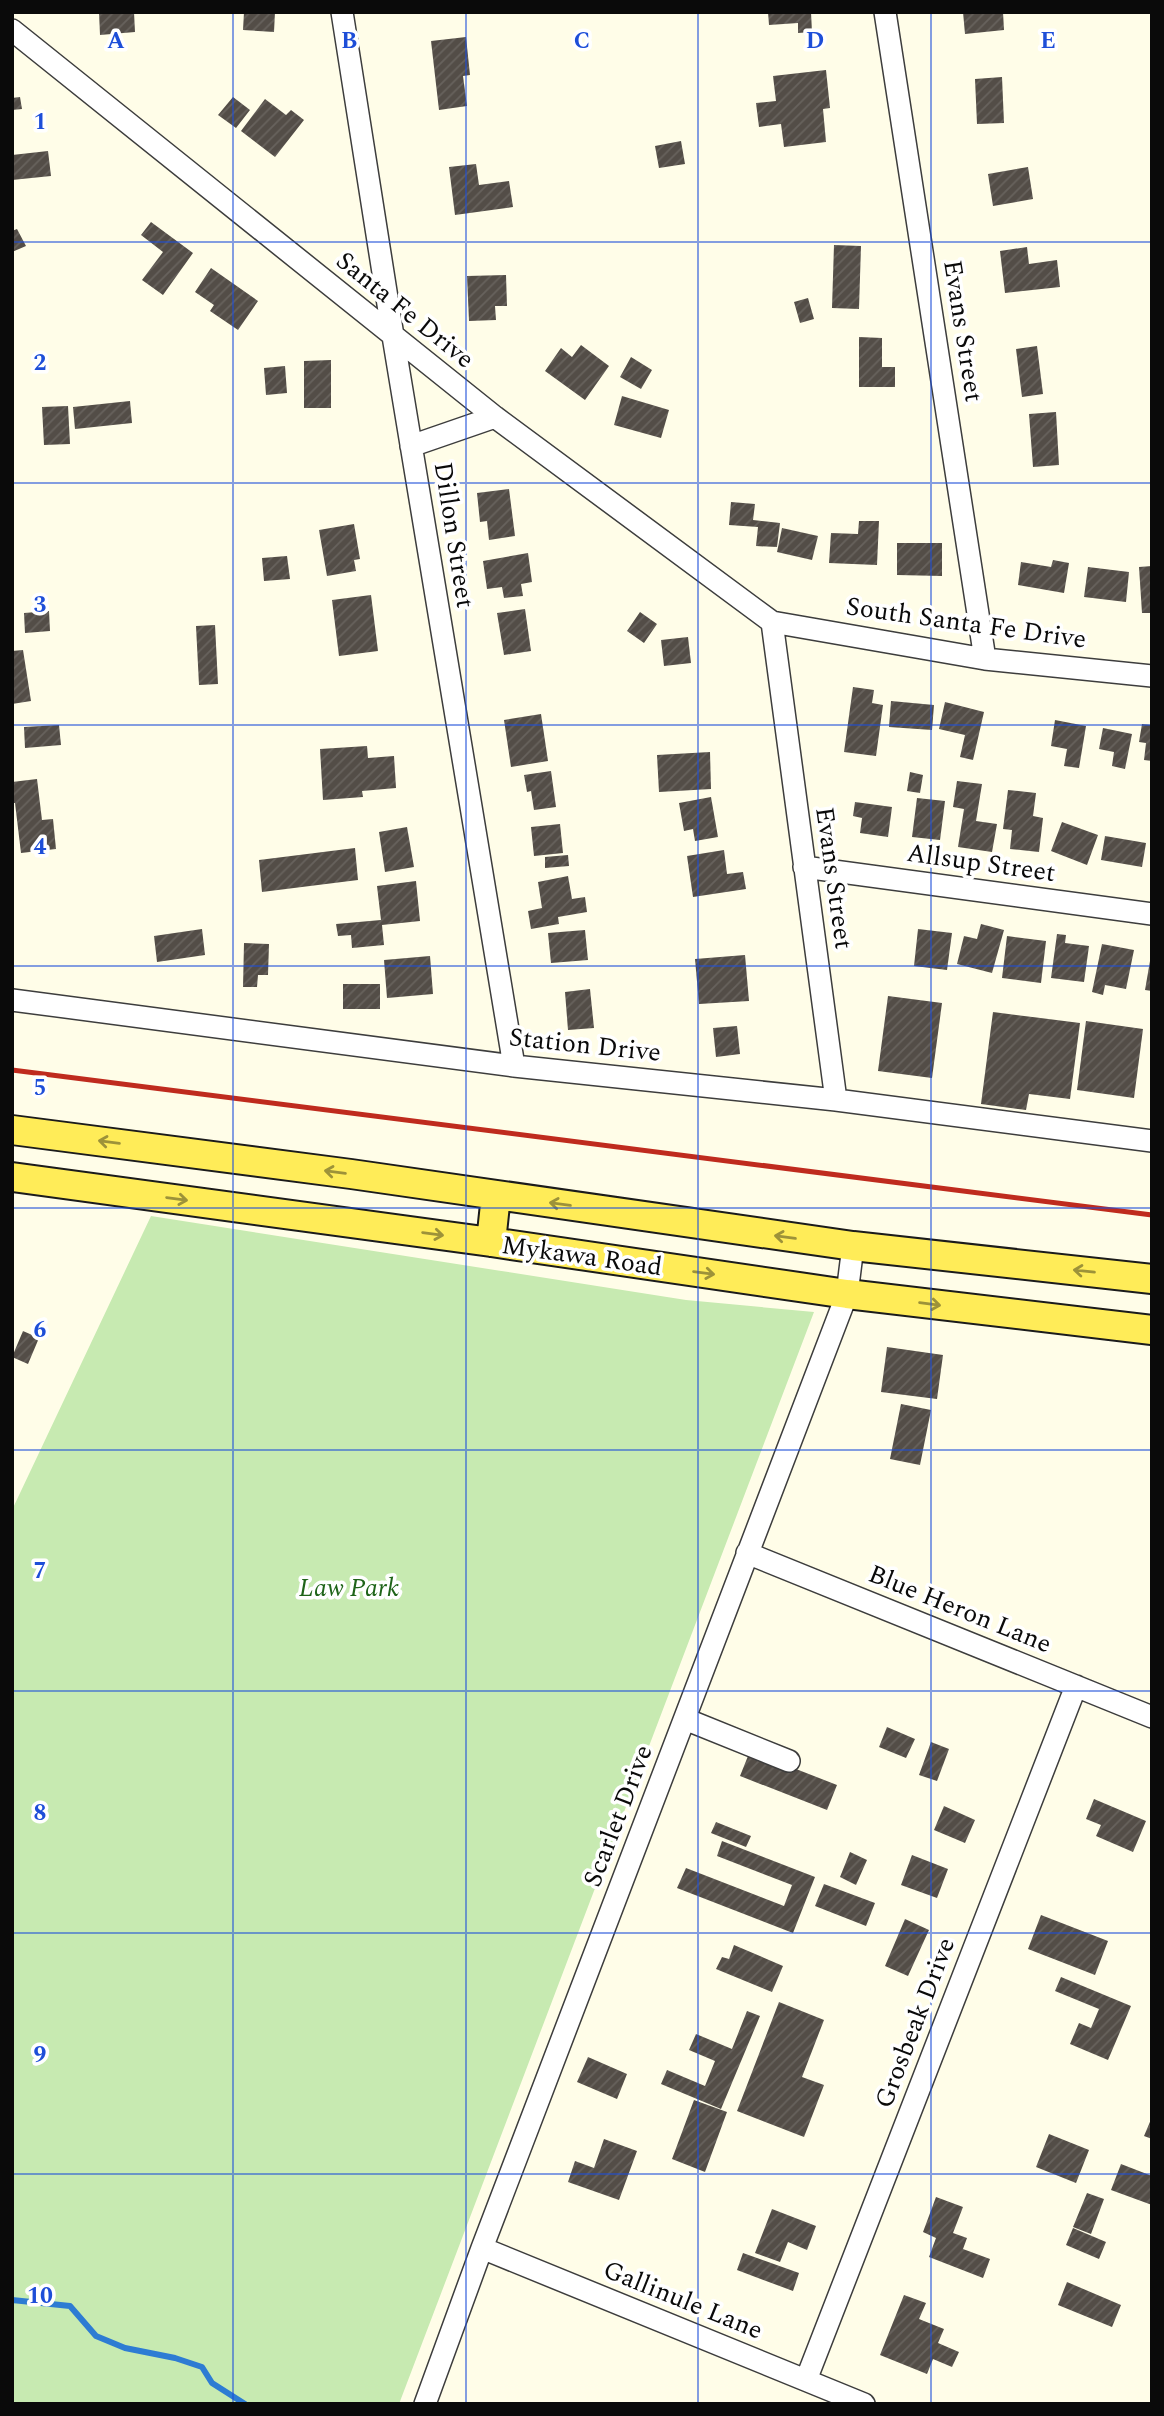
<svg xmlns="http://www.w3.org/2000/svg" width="1164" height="2416" font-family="Spectral,serif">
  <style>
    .park { fill: #c7eab1 }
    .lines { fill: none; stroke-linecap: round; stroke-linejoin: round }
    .stream { stroke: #2e7cd3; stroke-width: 6 }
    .building { fill: url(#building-hatch) }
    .minor-casing { stroke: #3d3d3d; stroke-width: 24 }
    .major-casing { stroke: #1b1b1b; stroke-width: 32 }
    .minor { stroke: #fff; stroke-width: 21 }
    .major { stroke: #ffec58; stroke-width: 28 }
    .rail { stroke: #bf2b1e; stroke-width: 5 }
    .oneway { stroke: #9d9239 }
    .grid { fill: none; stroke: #1d4ed8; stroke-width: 2; stroke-opacity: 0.55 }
    .labels { text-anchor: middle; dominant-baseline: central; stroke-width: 7; stroke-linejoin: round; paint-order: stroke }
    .street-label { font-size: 26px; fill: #0a0a0a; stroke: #fff }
    .park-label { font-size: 26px; font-style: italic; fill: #1f6419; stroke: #fff }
    .grid-label { font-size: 23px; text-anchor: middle; font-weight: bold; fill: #1d4ed8; stroke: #fff; stroke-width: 7; stroke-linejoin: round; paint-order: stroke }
  </style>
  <defs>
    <pattern id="building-hatch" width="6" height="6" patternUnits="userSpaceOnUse" patternTransform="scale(1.75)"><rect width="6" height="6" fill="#534d47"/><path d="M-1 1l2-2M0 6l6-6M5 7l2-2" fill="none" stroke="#67625d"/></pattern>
  </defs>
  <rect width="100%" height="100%" fill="#fffde8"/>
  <path class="park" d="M151 1216 686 1300 814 1312 399 2404H12V1510Z"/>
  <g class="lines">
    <path class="stream" d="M12 2300 70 2306 96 2336 125 2348 175 2358 202 2367 212 2383 245 2404"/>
  </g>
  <path class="building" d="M99 12H134L135 32 100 35Z
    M244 12H275L274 32 243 30Z
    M768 12H811L812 32 798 33V23L769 25Z
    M963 12H1003L1004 30 965 34Z
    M466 37 470 75 463 76 467 106 439 110 431 41Z
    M826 70 830 108 823 109 826 142 784 147 781 124 759 127 756 103 776 101 773 76Z
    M1002 77 1004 123 977 124 975 79Z
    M20 97 22 109 12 110V98Z
    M233 97 250 110 236 128 218 115Z
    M265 99 286 115 291 110 304 120 275 157 241 131Z
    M681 141 685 164 659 168 655 146Z
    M48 151 51 176 12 180V155Z
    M476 164 479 185 509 181 513 207 455 215 449 167Z
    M1028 167 1033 199 993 206 988 174Z
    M151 222 193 253 163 295 142 280 163 252 141 235Z
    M17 229 26 246 12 252V231Z
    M834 245 861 246 859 309 832 308Z
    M1027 247 1029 264 1057 260 1060 287 1005 293 1000 251Z
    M211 268 258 301 238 330 210 311 214 305 195 292Z
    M506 275 507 306H495L496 320 469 321 467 276Z
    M808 298 814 319 800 323 794 302Z
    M859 337 882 338V367H895V387H859Z
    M581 345 609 366 585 400 545 371 561 348 572 357Z
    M1037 346 1043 394 1022 397 1016 349Z
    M631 357 652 370 641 389 620 377Z
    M331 360V408H304V361Z
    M285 366 287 393 266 395 264 368Z
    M622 396 669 410 661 438 614 425Z
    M130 401 132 423 75 429 73 407Z
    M68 406 70 444 44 445 42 407Z
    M1056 412 1059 465 1033 467 1029 414Z
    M509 489 515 536 489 540 487 521 480 522 477 493Z
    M731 502 755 504 753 520 780 523 777 547 756 546 758 527 729 525Z
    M859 521H879L877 565 829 563 831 533 858 534Z
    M354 524 360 559 354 560 356 571 327 576 319 530Z
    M782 528 818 536 812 560 777 552Z
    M897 543H942V576L897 575Z
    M528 553 532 582 521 584 523 596 504 598 502 587 487 589 483 561Z
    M287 556 290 579 264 581 262 558Z
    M1053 560 1069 563 1064 593 1018 585 1021 562 1051 567Z
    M1152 566V613H1142L1139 567Z
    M1088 567 1129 572 1126 602 1084 597Z
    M371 595 378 651 339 656 332 600Z
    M525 609 531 651 504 655 497 613Z
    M49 611 50 631 25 633 24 613Z
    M640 612 657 624 644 643 627 631Z
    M215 625 218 684 199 685 196 626Z
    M688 637 691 663 664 666 661 640Z
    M23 650 31 701 12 704V651Z
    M853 687 874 690 872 703 883 705 876 756 844 752Z
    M891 701 934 705 932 730 889 727Z
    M945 702 984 712 973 760 960 757 965 735 939 729Z
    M541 714 548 761 511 767 504 720Z
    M1055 720 1086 726 1079 768 1064 766 1067 749 1051 746Z
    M1142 724 1152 725V761L1144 760 1146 743 1139 742Z
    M59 725 61 745 25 748 24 727Z
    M1103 728 1132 734 1125 769 1112 766 1114 752 1099 749Z
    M367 746 368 758 394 756 396 788 362 791 363 797 323 800 320 749Z
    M710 752 711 789 659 792 657 755Z
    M551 771 556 807 534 810 531 791 527 792 524 775Z
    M910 772 923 775 920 793 907 791Z
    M37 779 42 820 53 819 56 849 21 853 15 803H12V782Z
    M957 781 982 784 976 821 997 824 992 852 958 847 964 809 953 807Z
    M1008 790 1036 793 1033 816 1043 818 1039 852 1010 849 1012 830 1003 829Z
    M711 797 718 837 695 841 693 829 684 831 679 803Z
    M917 798 945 801 940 840 912 837Z
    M855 802 892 807 888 837 860 833 862 818 853 816Z
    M1062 822 1098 835 1087 865 1051 851Z
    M560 824 563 853 534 856 531 827Z
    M407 827 414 867 385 872 379 832Z
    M1105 836 1146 843 1142 867 1101 860Z
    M355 848 358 880 262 892 259 860Z
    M724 850 727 874 743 872 746 889 693 897 687 856Z
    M568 855 569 866 545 868V857Z
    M568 876 572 899 585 897 587 912 558 917 559 924 531 929 528 911 542 908 538 882Z
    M416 881 420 921 382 925 384 945 352 948 351 935 338 936 336 924 381 920 377 886Z
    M981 924 1004 930 992 973 957 964 964 936 977 939Z
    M202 929 205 955 157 962 154 936Z
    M918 929 952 933 947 970 914 966Z
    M585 930 588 960 551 963 548 933Z
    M1057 934 1066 935 1065 943 1089 946 1084 982 1051 978Z
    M1007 936 1046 941 1041 983 1002 978Z
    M244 943 269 944 268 975H258L257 987H243Z
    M1102 944 1134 950 1126 989 1105 985 1103 995 1092 992Z
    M745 955 749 1001 699 1004 695 959Z
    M430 956 433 994 387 998 384 960Z
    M1150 961H1152V991L1145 990Z
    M343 984H380V1009H343Z
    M590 989 594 1028 568 1030 565 992Z
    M888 996 942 1003 932 1078 878 1071Z
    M993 1012 1080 1023 1070 1099 1029 1094 1026 1110 981 1104Z
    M1086 1021 1143 1029 1134 1098 1077 1090Z
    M737 1026 740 1054 716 1057 713 1028Z
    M23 1331 39 1338 28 1364 12 1357Z
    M887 1347 943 1355 937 1399 881 1392Z
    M901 1404 931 1410 920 1465 890 1459Z
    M887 1727 915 1739 906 1758 879 1747Z
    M931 1742 949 1749 937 1781 919 1775Z
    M750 1751 837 1785 827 1810 740 1776Z
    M1094 1799 1146 1821 1133 1852 1096 1836 1101 1825 1086 1819Z
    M944 1806 975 1820 965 1843 934 1830Z
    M716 1822 751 1836 746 1847 711 1833Z
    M722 1841 815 1877 793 1933 677 1888 686 1868 784 1906 792 1885 717 1856Z
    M850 1852 867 1860 856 1885 840 1877Z
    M912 1855 948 1869 937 1898 901 1885Z
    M824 1884 875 1903 866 1926 815 1906Z
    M1041 1915 1108 1941 1095 1975 1028 1949Z
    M905 1919 929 1930 908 1976 885 1966Z
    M734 1945 783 1966 772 1992 716 1969 722 1957 729 1959Z
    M1061 1977 1131 2006 1108 2060 1070 2044 1079 2023 1091 2028 1099 2009 1055 1991Z
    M779 2002 824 2020 802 2077 824 2085 804 2137 737 2111Z
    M747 2011 760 2016 721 2109 661 2084 667 2070 705 2086 715 2061 689 2050 696 2034 732 2049Z
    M588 2057 627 2074 617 2099 577 2082Z
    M694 2100 727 2112 705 2172 672 2159Z
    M1152 2117V2139L1144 2136Z
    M1049 2134 1089 2150 1076 2183 1036 2167Z
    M604 2139 637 2151 619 2200 568 2182 575 2161 594 2168Z
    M1121 2164 1152 2176V2205L1111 2190Z
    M1087 2193 1104 2199 1091 2234 1073 2227Z
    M936 2197 963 2207 953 2233 967 2238 963 2249 990 2259 983 2278 929 2257 936 2238 923 2232Z
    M772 2209 816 2226 807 2250 788 2242 780 2262 755 2253Z
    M1073 2228 1106 2242 1099 2259 1066 2245Z
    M743 2253 799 2273 793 2291 737 2270Z
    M1067 2282 1121 2305 1112 2327 1058 2305Z
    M904 2295 926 2303 919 2319 944 2329 938 2343 959 2352 952 2367 933 2359 927 2374 880 2355Z"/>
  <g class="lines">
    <g class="minor-casing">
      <path id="minor" d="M342 12 393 336 514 1066
        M885 12 985 659
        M12 30 495 417 772 622 985 659 1152 676
        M411 446 495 417
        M772 622 836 1100
        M804 867 1152 914
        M12 1000 514 1066 836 1100 1152 1141
        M747 1553 1152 1717
        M685 1719 789 1761
        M482 2248 864 2404
        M806 2380 1076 1686
        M425 2404 482 2248 847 1294 853 1246"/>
    </g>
    <g class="major-casing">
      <path id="major" d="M12 1130 351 1174 853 1246 1152 1279
        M12 1177 491 1242 847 1294 1152 1330
        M491 1242 496 1195"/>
    </g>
    <use href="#minor" class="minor"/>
    <use href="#major" class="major"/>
    <path class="rail" d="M12 1070 1152 1215"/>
  </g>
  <defs><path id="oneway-shaft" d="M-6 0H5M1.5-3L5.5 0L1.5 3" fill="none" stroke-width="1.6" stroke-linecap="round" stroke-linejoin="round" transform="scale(1.75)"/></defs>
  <g class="oneway">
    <use href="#oneway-shaft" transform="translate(109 1142) rotate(-173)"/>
    <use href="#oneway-shaft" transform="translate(335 1172) rotate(-173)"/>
    <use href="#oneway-shaft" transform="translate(177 1199) rotate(8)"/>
    <use href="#oneway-shaft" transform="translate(560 1204) rotate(-172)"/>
    <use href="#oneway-shaft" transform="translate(433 1234) rotate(8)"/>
    <use href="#oneway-shaft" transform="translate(785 1237) rotate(-172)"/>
    <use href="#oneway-shaft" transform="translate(1084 1271) rotate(-174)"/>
    <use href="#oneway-shaft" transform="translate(704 1273) rotate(8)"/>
    <use href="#oneway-shaft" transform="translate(930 1304) rotate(7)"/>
  </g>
  <path class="grid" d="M233 12V2404M466 12V2404M698 12V2404M931 12V2404M12 242H1152M12 483H1152M12 725H1152M12 966H1152M12 1208H1152M12 1450H1152M12 1691H1152M12 1933H1152M12 2174H1152"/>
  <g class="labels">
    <g class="street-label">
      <text transform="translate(405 310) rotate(39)">Santa Fe Drive</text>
      <text transform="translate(963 331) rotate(81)">Evans Street</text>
      <text transform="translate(454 535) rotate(81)">Dillon Street</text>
      <text transform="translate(966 623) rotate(8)">South Santa Fe Drive</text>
      <text transform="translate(981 863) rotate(8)">Allsup Street</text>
      <text transform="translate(834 878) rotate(82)">Evans Street</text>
      <text transform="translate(585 1045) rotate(6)">Station Drive</text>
      <text transform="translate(582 1256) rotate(8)">Mykawa Road</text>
      <text transform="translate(960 1609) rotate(22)">Blue Heron Lane</text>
      <text transform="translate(618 1816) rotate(-69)">Scarlet Drive</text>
      <text transform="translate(915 2023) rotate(-69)">Grosbeak Drive</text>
      <text transform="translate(683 2300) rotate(22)">Gallinule Lane</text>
    </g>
    <g class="park-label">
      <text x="349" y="1588">Law Park</text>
    </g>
  </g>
  <g class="grid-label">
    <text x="116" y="48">A</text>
    <text x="349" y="48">B</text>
    <text x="582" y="48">C</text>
    <text x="815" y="48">D</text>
    <text x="1048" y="48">E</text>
    <text x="40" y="129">1</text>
    <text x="40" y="370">2</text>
    <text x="40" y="612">3</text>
    <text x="40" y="854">4</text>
    <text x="40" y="1095">5</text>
    <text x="40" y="1337">6</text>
    <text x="40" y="1578">7</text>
    <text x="40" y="1820">8</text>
    <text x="40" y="2062">9</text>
    <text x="40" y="2303">10</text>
  </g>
  <rect width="1164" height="2416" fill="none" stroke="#0a0a0a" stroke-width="28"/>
</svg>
